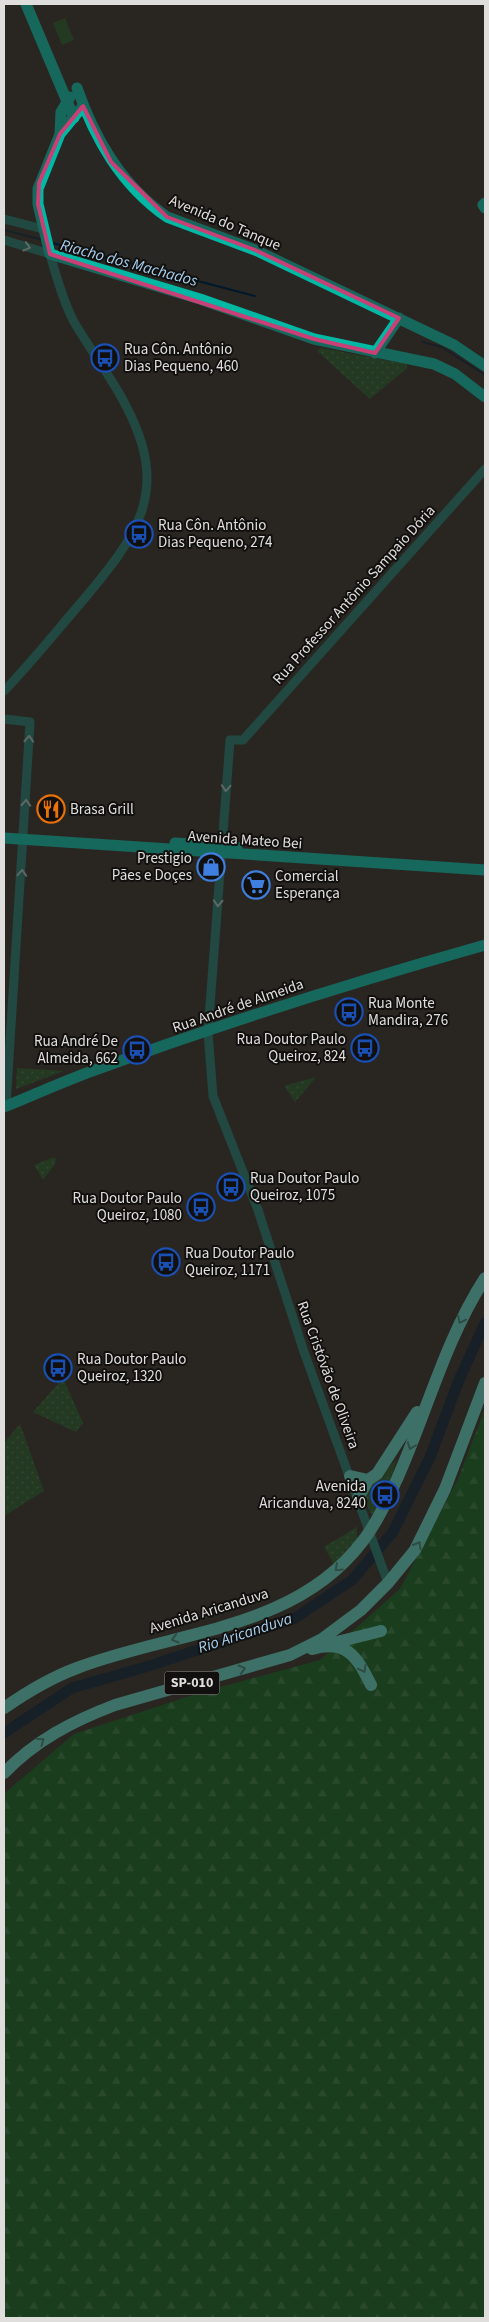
<svg xmlns="http://www.w3.org/2000/svg" width="489" height="2322" font-family="'Source Sans 3',sans-serif">
  <style>
    .forest { fill: url(#forest-firs) }
    .park { fill: url(#park-dots) }
    .pitch { fill: #1d5022 }
    .lines { fill: none; stroke-linecap: round; stroke-linejoin: round }
    .stream { stroke: #00192c; stroke-width: 2 }
    .river { stroke: #00192c; stroke-width: 11 }
    .minor { stroke: #177266; stroke-width: 9 }
    .major { stroke: #00b8a3; stroke-width: 11 }
    .highway { stroke: #55cdba; stroke-width: 12 }
    .oneway { stroke: #9ab8b3 }
    .oneway2 { stroke: #36786d }
    .marked { fill: none; stroke: #c84075; stroke-width: 4; stroke-linejoin: round }
    .labels { text-anchor: middle; dominant-baseline: central; stroke-width: 4; stroke-linejoin: round; paint-order: stroke }
    .shield { fill: #11100e; stroke: #a2a09e; stroke-width: 1 }
    .shield-label { font-size: 14px; font-weight: bold; fill: #e0dedc }
    .street-label { font-size: 15px; fill: #e0dedc; stroke: #11100e }
    .poi-label { font-size: 15px; fill: #e0dedc; stroke: #11100e; text-anchor: start }
    .water-label { font-size: 16px; font-style: italic; fill: #a7cfef; stroke: #11100e }
  </style>
  <defs>
    <pattern id="forest-firs" width="22" height="20" patternUnits="userSpaceOnUse" patternTransform="scale(1.25)"><rect width="22" height="20" fill="#075c18"/><path d="M5 1l3.5 6h-7zM16 11l3.5 6h-7z" fill="#2b7339"/></pattern>
    <pattern id="park-dots" width="8" height="8" patternUnits="userSpaceOnUse" patternTransform="scale(1.25)"><rect width="8" height="8" fill="#1d5022"/><path d="M2 2h.1M6 6h.1" fill="none" stroke="#3e6942" stroke-width="1.8" stroke-linecap="round"/></pattern>
  </defs>
  <rect width="100%" height="100%" fill="#292723"/>
  <path class="forest" d="M485 1409V2318H4V1794L74 1734 202 1692 320 1660 400 1589 458 1479Z"/>
  <path class="park" d="M321 348 407 364V368L370 399 317 351Z
    M17 1068 64 1071 16 1089Z
    M316 1077 295 1102 284 1086Z
    M52 1158H56L55 1164 43 1180 34 1165Z
    M63 1378 83 1423 76 1432 33 1412Z
    M20 1424 44 1491 4 1516V1443Z
    M397 1459 385 1494 372 1515 365 1502V1492Z
    M357 1527V1539L334 1564 324 1547Z
    M269 1593 270 1597 263 1601 206 1618 203 1616 204 1612Z"/>
  <path class="pitch" d="M65 18 74 40 62 45 53 23Z"/>
  <g class="lines">
    <path class="stream" d="M4 230 43 240
      M52 243 255 296
      M422 342 442 347 485 375"/>
    <path class="river" d="M4 1733 72 1688 149 1666 295 1618 352 1580 393 1532 430 1457 459 1380 485 1323"/>
    <path class="minor" d="M4 219 43 229
      M4 240 50 254C56 276 63 301 74 322 90 349 109 374 124 402 173 492 137 536 79 605 54 634 30 664 4 691
      M4 719 30 722 6 1106
      M388 1583 304 1352 258 1210 213 1096 208 1032 230 740H243L485 469"/>
    <path class="major" d="M26 4 74 118
      M77 88C95 139 121 185 167 217L255 250 454 345 485 366
      M83 106 60 134 38 189V204L50 254 200 299 314 339 434 364 455 374 485 397
      M60 134 61 112 70 97
      M485 203 483 205 485 208
      M375 353 399 318
      M4 838 485 870
      M175 843 237 847
      M4 1107C34 1095 64 1081 95 1070 223 1023 354 982 485 945"/>
    <path class="highway" d="M350 1476 368 1480 377 1474 417 1412
      M358 1498 368 1480
      M329 1644 381 1631
      M312 1649C347 1639 357 1657 371 1685
      M4 1708C27 1692 50 1678 77 1668 173 1631 294 1631 362 1542 377 1523 387 1500 397 1479 427 1412 445 1340 485 1278
      M4 1773C36 1740 73 1721 115 1705L290 1655 322 1639 361 1610 388 1583 415 1550 445 1489 485 1383"/>
  </g>
  <defs><path id="oneway-chevron" d="M-2-3.5L2.5 0L-2 3.5" fill="none" stroke-width="1.6" stroke-linecap="round" stroke-linejoin="round" transform="scale(1.25)"/></defs>
  <g class="oneway">
    <use href="#oneway-chevron" transform="translate(27 247) rotate(16)"/>
    <use href="#oneway-chevron" transform="translate(29 739) rotate(-87)"/>
    <use href="#oneway-chevron" transform="translate(226 788) rotate(94)"/>
    <use href="#oneway-chevron" transform="translate(26 803) rotate(-87)"/>
    <use href="#oneway-chevron" transform="translate(22 873) rotate(-86)"/>
    <use href="#oneway-chevron" transform="translate(218 903) rotate(93)"/>
  </g>
  <g class="oneway2">
    <use href="#oneway-chevron" transform="translate(461 1320) rotate(116)"/>
    <use href="#oneway-chevron" transform="translate(411 1446) rotate(111)"/>
    <use href="#oneway-chevron" transform="translate(418 1545) rotate(-60)"/>
    <use href="#oneway-chevron" transform="translate(338 1568) rotate(137)"/>
    <use href="#oneway-chevron" transform="translate(175 1639) rotate(164)"/>
    <use href="#oneway-chevron" transform="translate(242 1669) rotate(-16)"/>
    <use href="#oneway-chevron" transform="translate(363 1669) rotate(62)"/>
    <use href="#oneway-chevron" transform="translate(41 1741) rotate(-35)"/>
  </g>
  <path d="M0 0H489V2322H0ZM83 106 111 162 167 217 255 250 399 318 375 353 314 339 50 254 38 204 39 183 60 134Z" fill="#292723" fill-opacity=".55" fill-rule="evenodd"/>
  <path class="marked" d="M83 106 111 162 167 217 255 250 399 318 375 353 314 339 50 254 38 204 39 183 60 134Z"/>
  <defs>
    <g id="bus-ring" transform="scale(1.4375)"><circle r="9.5" fill="#11100e" stroke="#1a4fb4" stroke-width="1.5"/><path d="M-5-6H5V4H4V6H2V4H-2V6H-4V4H-5ZM-3.5-4V0h7V-4ZM-3.5 1.2v1.5H-2V1.2ZM2 1.2v1.5H3.5V1.2Z" fill="#1a4fb4"/></g>
    <g id="restaurant-ring" transform="scale(1.4375)"><circle r="9.5" fill="#11100e" stroke="#e8710a" stroke-width="1.5"/><path d="M-5-6h1v4h1v-4h1v4h1v-4h1v5L-1.5 .5V6h-2V.5L-5-1ZM5-6V6H3V1.5H1.5Q1.5-4 5-6Z" fill="#e8710a"/></g>
    <g id="shop-ring" transform="scale(1.4375)"><circle r="9.5" fill="#11100e" stroke="#3f7fe0" stroke-width="1.5"/><path d="M-5-2.5h2.3a2.7 3.5 0 0 1 5.4 0H5L5.5 6h-11ZM-1.5-2.5h3a1.5 2.3 0 0 0-3 0Z" fill="#3f7fe0"/></g>
    <g id="supermarket-ring" transform="scale(1.4375)"><circle r="9.5" fill="#11100e" stroke="#3f7fe0" stroke-width="1.5"/><path d="M-6-5.5h2.5l.6 2H6L4.5 2H-2.5L-4.4-4H-6ZM-1.5 3.2a1.3 1.3 0 1 0 .1 0ZM3 3.2a1.3 1.3 0 1 0 .1 0Z" fill="#3f7fe0"/></g>
  </defs>
  <g fill-rule="evenodd">
    <use href="#bus-ring" x="105" y="358"/>
    <use href="#bus-ring" x="139" y="534"/>
    <use href="#restaurant-ring" x="51" y="809"/>
    <use href="#shop-ring" x="211" y="867"/>
    <use href="#supermarket-ring" x="256" y="885"/>
    <use href="#bus-ring" x="349" y="1012"/>
    <use href="#bus-ring" x="365" y="1048"/>
    <use href="#bus-ring" x="137" y="1050"/>
    <use href="#bus-ring" x="231" y="1187"/>
    <use href="#bus-ring" x="201" y="1207"/>
    <use href="#bus-ring" x="166" y="1262"/>
    <use href="#bus-ring" x="58" y="1368"/>
    <use href="#bus-ring" x="385" y="1495"/>
  </g>
  <g class="labels">
    <rect class="shield" x="164.5" y="1671.5" width="55" height="23" rx="4"/>
    <g class="shield-label">
      <text x="192" y="1683">SP-010</text>
    </g>
    <g class="street-label">
      <text transform="translate(225 223) rotate(23)">Avenida do Tanque</text>
      <text transform="translate(354 595) rotate(-48)">Rua Professor Antônio Sampaio Dória</text>
      <text transform="translate(245 840) rotate(4)">Avenida Mateo Bei</text>
      <text transform="translate(238 1006) rotate(-19)">Rua André de Almeida</text>
      <text transform="translate(328 1375) rotate(70)">Rua Cristóvão de Oliveira</text>
      <text transform="translate(209 1611) rotate(-17)">Avenida Aricanduva</text>
    </g>
    <g class="poi-label">
      <text x="124" y="349">Rua Côn. Antônio<tspan x="124" dy="17">Dias Pequeno, 460</tspan></text>
      <text x="158" y="525">Rua Côn. Antônio<tspan x="158" dy="17">Dias Pequeno, 274</tspan></text>
      <text x="70" y="809">Brasa Grill</text>
      <text x="192" y="858" text-anchor="end">Prestigio<tspan x="192" dy="17">Pães e Doçes</tspan></text>
      <text x="275" y="876">Comercial<tspan x="275" dy="17">Esperança</tspan></text>
      <text x="368" y="1003">Rua Monte<tspan x="368" dy="17">Mandira, 276</tspan></text>
      <text x="346" y="1039" text-anchor="end">Rua Doutor Paulo<tspan x="346" dy="17">Queiroz, 824</tspan></text>
      <text x="118" y="1041" text-anchor="end">Rua André De<tspan x="118" dy="17">Almeida, 662</tspan></text>
      <text x="250" y="1178">Rua Doutor Paulo<tspan x="250" dy="17">Queiroz, 1075</tspan></text>
      <text x="182" y="1198" text-anchor="end">Rua Doutor Paulo<tspan x="182" dy="17">Queiroz, 1080</tspan></text>
      <text x="185" y="1253">Rua Doutor Paulo<tspan x="185" dy="17">Queiroz, 1171</tspan></text>
      <text x="77" y="1359">Rua Doutor Paulo<tspan x="77" dy="17">Queiroz, 1320</tspan></text>
      <text x="366" y="1486" text-anchor="end">Avenida<tspan x="366" dy="17">Aricanduva, 8240</tspan></text>
    </g>
    <g class="water-label">
      <text transform="translate(129 263) rotate(15)">Riacho dos Machados</text>
      <text transform="translate(245 1633) rotate(-18)">Rio Aricanduva</text>
    </g>
  </g>
  <rect width="489" height="2322" fill="none" stroke="#e0dedc" stroke-width="10"/>
</svg>
